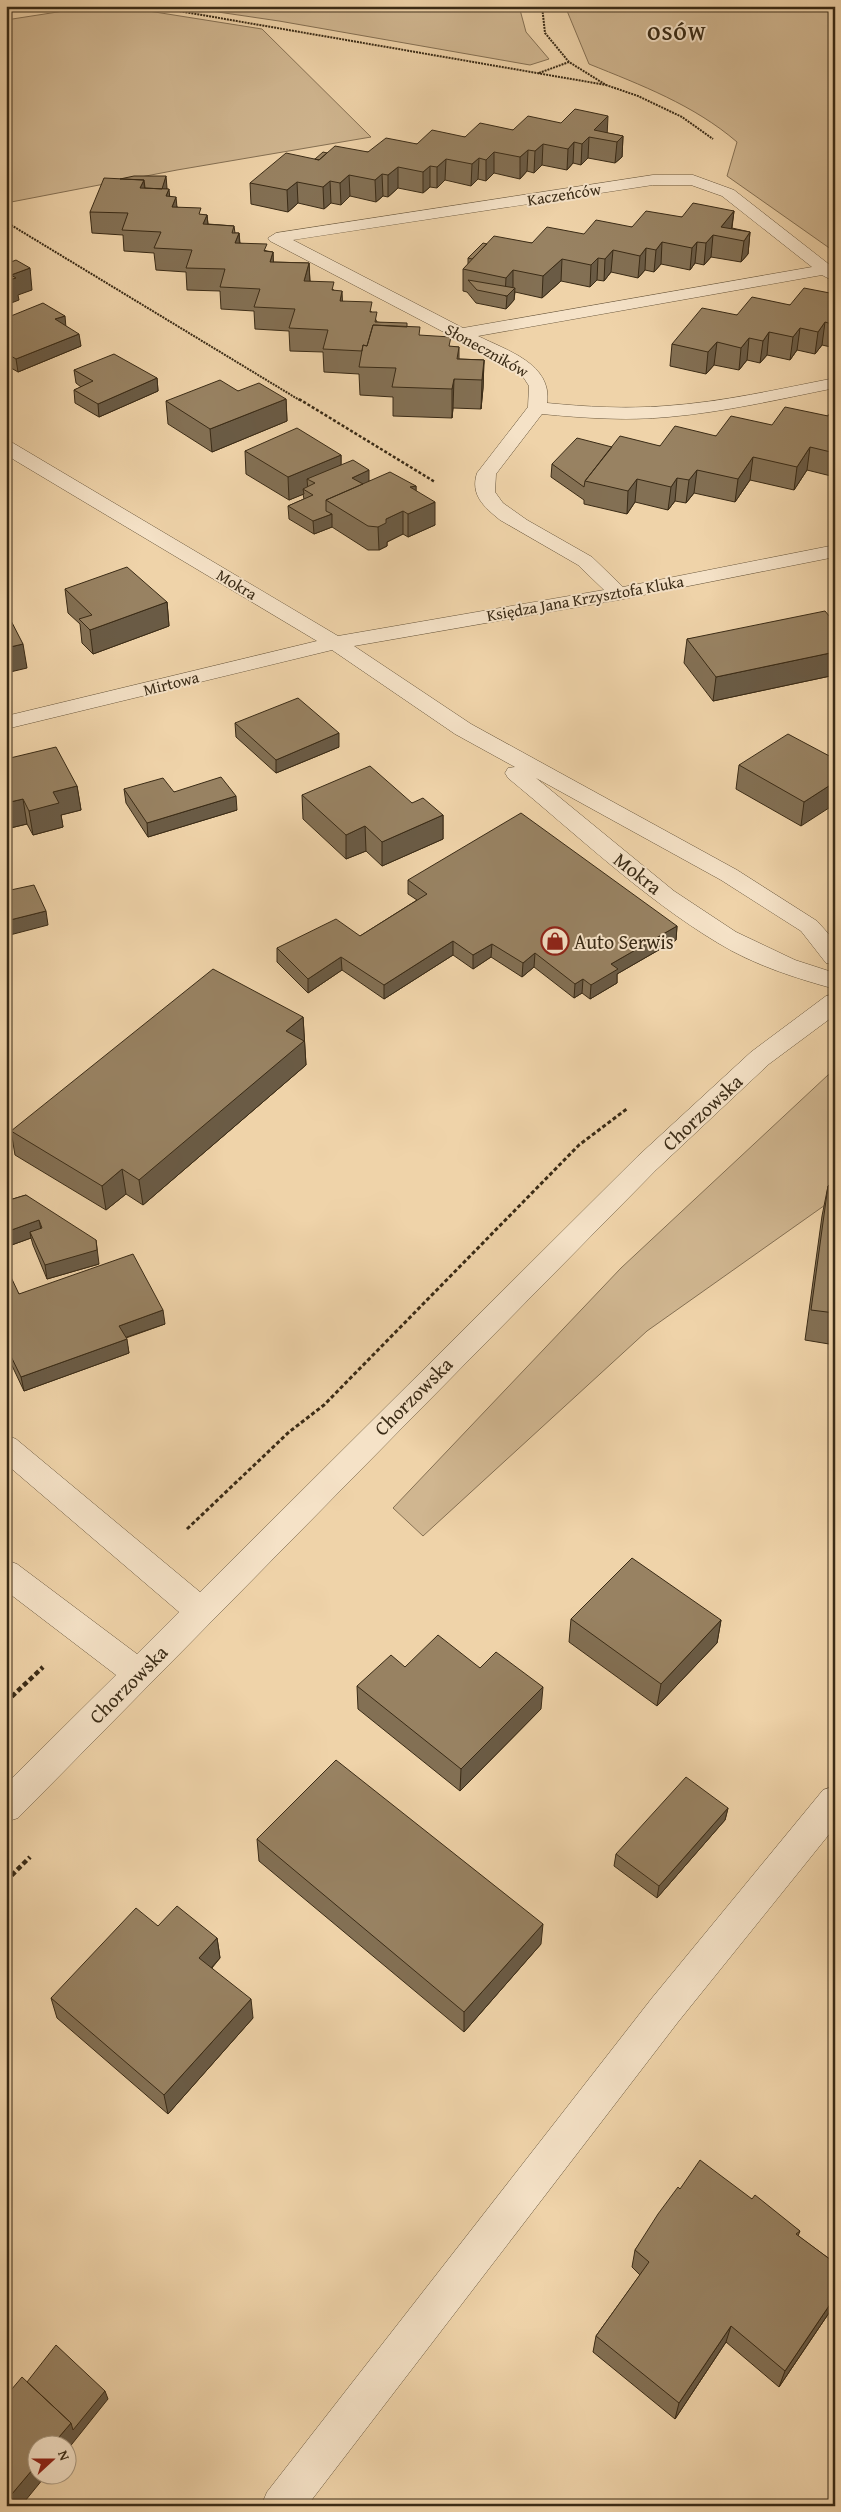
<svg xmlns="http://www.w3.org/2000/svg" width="841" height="2512" font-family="'Gentium Book Plus',serif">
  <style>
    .green { fill: #d0b690; stroke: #857053 }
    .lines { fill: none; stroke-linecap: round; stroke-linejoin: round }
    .minor-casing { stroke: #67553b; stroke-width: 1 }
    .path-far3 { stroke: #3a2b16; stroke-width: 2; stroke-dasharray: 2 1; stroke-linecap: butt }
    .path-far2 { stroke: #3a2b16; stroke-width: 2.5; stroke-dasharray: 3 2; stroke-linecap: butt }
    .path-far1 { stroke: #3a2b16; stroke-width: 3; stroke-dasharray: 4 2.5; stroke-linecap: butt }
    .path { stroke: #3a2b16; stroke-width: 4.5; stroke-dasharray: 5 3; stroke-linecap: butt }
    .minor { fill: #f5e2c7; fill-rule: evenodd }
    .wall { fill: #837054; stroke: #3a2b16 }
    .shaded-wall { fill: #6a5b45; stroke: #3a2b16 }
    .building { fill: #988262; stroke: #3a2b16 }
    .labels { text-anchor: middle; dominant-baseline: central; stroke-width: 4; stroke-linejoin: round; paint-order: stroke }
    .far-street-label { font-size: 16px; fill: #3a2b16; stroke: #f5e2c7 }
    .street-label { font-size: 20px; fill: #3a2b16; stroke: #f5e2c7 }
    .poi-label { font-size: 20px; fill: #3a2b16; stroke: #f5e2c7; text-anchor: start }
    .far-district-label { font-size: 21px; font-weight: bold; letter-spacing: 1px; fill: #3a2b16; stroke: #f5e2c7 }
  </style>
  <rect width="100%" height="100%" fill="#efd3a9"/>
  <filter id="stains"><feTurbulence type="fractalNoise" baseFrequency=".004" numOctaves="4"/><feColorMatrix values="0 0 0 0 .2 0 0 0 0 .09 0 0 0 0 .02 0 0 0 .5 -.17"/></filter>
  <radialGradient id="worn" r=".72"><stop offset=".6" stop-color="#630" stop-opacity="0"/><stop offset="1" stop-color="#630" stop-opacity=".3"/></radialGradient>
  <path class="green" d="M96 6H117L262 29 371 137 177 170 6 203V20Z
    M177 6H519L526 32 549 59 530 65 279 21Z
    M565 6H835V252L727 176 737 142C694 105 641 85 589 64Z
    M835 1072V1198L647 1331 423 1536 393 1508 621 1268 828 1075Z"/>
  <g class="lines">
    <g class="minor-casing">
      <path id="minor" d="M653 175H693L734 190 835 269V282L822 275 478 336C506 350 553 364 547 403 587 407 626 409 665 406 723 402 779 389 835 378V388C780 399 725 412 668 417 626 421 584 418 542 414L496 474 495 492 503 503 527 520 592 557 623 587 835 545V557L618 600 354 646 471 724 737 870 817 921 835 941V965L826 963 801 931 721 880 536 778 674 891 736 932 795 960 835 973V989C795 978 754 965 718 943 643 898 575 833 508 778L505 773 508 768 515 767 455 734 332 650 6 729V716L317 641 6 455V441L13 443 338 636 604 590 578 565 500 520C484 507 470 495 477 473L528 407 529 386 520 372 270 241 268 238 276 233ZM653 185H691L722 196 812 267 463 328 293 240Z
        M835 994V1015L769 1064 656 1170 18 1818 6 1822V1784L116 1675 6 1591V1560L17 1564 137 1654 179 1612 6 1464V1435L16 1439 200 1592 638 1156 751 1052 826 996Z
        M835 1786V1827L678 2022 307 2506H261L267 2492 652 1998 823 1790Z"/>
    </g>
    <path class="path-far3" d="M150 6 606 85
      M542 6 545 33 569 62 606 85 638 96 682 117 713 139
      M6 10 37 6
      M539 73 569 62
      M6 222 301 401"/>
    <path class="path-far2" d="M299 399 435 482"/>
    <path class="path-far1" d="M187 1529 289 1432 324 1405 579 1145 628 1108"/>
    <path class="path" d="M6 1702 43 1667
      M6 1881 30 1857"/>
    <use href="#minor" class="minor"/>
  </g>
  <path class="wall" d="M513 130 607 133 623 136 622 157 615 163 588 158 581 165 573 163 567 170 542 165 534 173 527 171 520 179 494 173 486 181 478 179 471 186 445 180 437 188 430 187 423 193 398 188 388 197 383 196 376 202 350 196 341 205 331 203 324 209 298 203 288 212 251 204 250 183 315 159 327 153 368 152 417 144Z
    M167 188V189L170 197 177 207 201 215H207L208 224 234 226 235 233H239L240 243 267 251 273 252V262L309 263 310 281 334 290 342 301 372 312 377 322 407 327 420 336 451 347H459V359L484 360 483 388 481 409 453 408 452 418 393 416V397L360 395 359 374 324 372 323 352 290 351 289 331 255 329 254 311 221 309 220 291 187 290 186 272 156 270 154 253 124 251 123 235 92 233 90 212Z
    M734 211 732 228 750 232 748 254 741 262 711 257 704 265 695 263 690 270 661 264 654 272 645 270 638 278 611 272 604 281 597 280 590 287 561 281 542 298 515 292 514 300 506 309 476 303 467 292 463 291V269L468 264V258L487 244 532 243 632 227 682 217Z
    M835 294V348L822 345 815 354 797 350 790 360 767 355 760 363 747 360 739 370 714 365 706 374 670 366 672 344 737 315 790 305Z
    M6 318 66 326 81 346 18 372 6 365Z
    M74 370 157 378 158 391 99 417 75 403 74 390 81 387 76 383Z
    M238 391 286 399 287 421 212 452 168 424 166 401Z
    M835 406V477L807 470 794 490 750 480 735 502 694 493 686 503 675 501 668 510 635 502 627 514 584 504V500L551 477 552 464 612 447 660 446 828 416Z
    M245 451 341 455V465L369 481 416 486V491L435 525 408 537 403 534 387 542V546L379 550H368L332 527 314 534 289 519 288 506 304 499 303 494 289 500 246 474Z
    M65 589 167 602 169 626 93 654 82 643 80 624 68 613Z
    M835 623V675L713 701 684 663 687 639Z
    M235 723 339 747 276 773 236 737Z
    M6 759 77 786 81 810 61 815 63 827 33 835 27 824 6 829Z
    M835 759 801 826 736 789 739 765Z
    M124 789 174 792 237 810 148 837 126 803Z
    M302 795 412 803 443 815V839L382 866 366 851 346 859 303 819Z
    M408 880 677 926 676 940 617 974V983L590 999 582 993 574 998 534 967 522 977 491 957 473 969 453 955 384 999 342 970 308 993 277 962V948L360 936 417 900 408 894Z
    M303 1017 306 1065 143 1205 126 1194 106 1210 15 1155 11 1131Z
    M835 1181V1345L805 1340 822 1216 828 1186Z
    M26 1195 99 1264 47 1279 33 1245 31 1238 6 1247V1201Z
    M6 1276 19 1294 165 1324 126 1338 129 1353 24 1391 6 1353Z
    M571 1619 721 1620 717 1643 657 1706 569 1642Z
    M405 1667 480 1668 541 1709 460 1791 358 1709 357 1686Z
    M728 1808 725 1820 657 1898 614 1866 616 1854Z
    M257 1839 541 1944 464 2032 259 1861Z
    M158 1926 217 1938 220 1958 212 1968 253 2018 168 2114 57 2018 51 1998Z
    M680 2189 752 2199 800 2231 798 2236 835 2263V2304L779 2387 726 2342 675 2419 593 2352 596 2336 640 2275 632 2267 635 2250Z"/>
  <path class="shaded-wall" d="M608 116 607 137 594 130Z
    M623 136 622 157 615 163 617 142Z
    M589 137 588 158 581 165 582 144Z
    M574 142 573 163 567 170 568 149Z
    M543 144 542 165 534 173 535 151Z
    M528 150 527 171 520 179V157Z
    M494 152V173L486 181V160Z
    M479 158 478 179 471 186 472 164Z
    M446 159 445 180 437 188V167Z
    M430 166V187L423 193V172Z
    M398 167V188L388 197V175Z
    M382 174 383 196 376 202 375 180Z
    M349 175 350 196 341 205 340 183Z
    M166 176 167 188 159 210 158 198Z
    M144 180 145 197 140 188Z
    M330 181 331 203 324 209 323 187Z
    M297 182 298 203 288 212 287 190Z
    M169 189 171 211 166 196Z
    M176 197 178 218 172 207Z
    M734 211 731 232 721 227Z
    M207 215 209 236 203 224Z
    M750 232 748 254 741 262 744 241Z
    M239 233 240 255 235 243Z
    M713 235 711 257 704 265 706 243Z
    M662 242 661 264 654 272 656 250Z
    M697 242 695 263 690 270 692 248Z
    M646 248 645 270 638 278 640 256Z
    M613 250 611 272 604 281 605 259Z
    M273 252 274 274 270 262Z
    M598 258 597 280 590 287 591 265Z
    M562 259 561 281 542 298 543 276Z
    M309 263 310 285 304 281Z
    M30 268 32 290 18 295 19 300 6 305V281L11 275Z
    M513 270V290L515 288 514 300 506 309 507 296H505L506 278Z
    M342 291 343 313 340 301Z
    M65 316 66 328 55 319Z
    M825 322 822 345 815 354 818 332Z
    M800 328 797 350 790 360 793 337Z
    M769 332 767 355 760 363 763 341Z
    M79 334 81 346 18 372 16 359Z
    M749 338 747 360 739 370 741 348Z
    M717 342 714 365 706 374 708 352Z
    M484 360 483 388 481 409 482 380Z
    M157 378 158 391 99 417 98 404Z
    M454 379 453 408 452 418V389Z
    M286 399 287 421 212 452 210 429Z
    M810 447 807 470 794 490 797 467Z
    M341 455V478L307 479 308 491 303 489 304 494 289 500 288 477Z
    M753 457 750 480 735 502 738 479Z
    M369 470V483L352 491V478Z
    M697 470 694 493 686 503 689 480Z
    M677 478 675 501 668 510 671 487Z
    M637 479 635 502 627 514 628 491Z
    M416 486V509L410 487Z
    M435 502V525L408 537V514Z
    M403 511V534L387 542V546L379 550 378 527 386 519Z
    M332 514V527L314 534 313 521Z
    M167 602 169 626 93 654 90 630Z
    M23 644 27 668 6 673V648Z
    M835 652V675L713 701 716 677Z
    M339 733V747L276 773V760Z
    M835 782V804L801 826 804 802Z
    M77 786 81 810 61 815 63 827 33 835 29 811 53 792Z
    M236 796 237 810 148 837 147 823Z
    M23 799 27 824 6 829V803Z
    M443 815V839L382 866V842Z
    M365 826 366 851 346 859V835Z
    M46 911 48 925 6 936V921Z
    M677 926 676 940 617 974V983L590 999 591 985 611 964Z
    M453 941V955L384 999V985Z
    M492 944 491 957 473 969V955Z
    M535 953 534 967 522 977 523 963Z
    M341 957 342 970 308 993V979Z
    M583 979 582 993 574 998 575 984Z
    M303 1017 306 1065 143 1205 139 1180 286 1031Z
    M122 1169 126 1194 106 1210 102 1186Z
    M39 1220 42 1234 30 1232 31 1238 6 1247V1232Z
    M96 1240 99 1264 47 1279 45 1265Z
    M163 1310 165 1324 121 1339 119 1326Z
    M127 1339 129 1353 24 1391 21 1377Z
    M721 1620 717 1643 657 1706 661 1684Z
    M543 1687 541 1709 460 1791 461 1769Z
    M728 1808 725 1820 657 1898 659 1886Z
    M543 1924 541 1944 464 2032V2012Z
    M217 1938 220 1958 202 1978 199 1958Z
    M251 1999 253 2018 168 2114 164 2095Z
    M835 2297V2304L779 2387 785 2371Z
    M731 2326 726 2342 675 2419 679 2403Z
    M105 2391 108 2399 68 2449V2444H53L71 2423Z
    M38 2463V2474H47L21 2506H6V2501Z"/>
  <path class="building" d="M575 109 608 116 594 130 623 136 617 142 589 137 582 144 574 142 568 149 543 144 535 151 528 150 520 157 494 152 486 160 479 158 472 164 446 159 437 167 430 166 423 172 398 167 388 175 382 174 375 180 349 175 340 183 330 181 323 187 297 182 287 190 250 183 286 153 319 160 335 146 368 152 386 138 417 144 432 130 465 137 480 123 513 130 528 116 561 123Z
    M323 152 327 153 319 160 315 159Z
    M134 176H166L162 189 145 188 144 180 120 179Z
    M104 178 144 180 140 188 169 189 166 196 176 197 172 207 201 208 199 214 207 215 203 224 234 226 232 233H239L235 243 267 244 264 251 273 252 270 262 309 263 304 281 334 282 332 290 342 291 340 301 372 302 370 312H377L375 322 407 323V327L373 325 367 346 363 345 362 351 323 349 328 330 289 328 295 309 254 307 260 289 220 287 225 269 186 268 192 250 154 248 161 232 122 230 128 213 90 212Z
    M693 203 734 211 721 227 750 232 744 241 713 235 706 243 697 242 692 248 662 242 656 250 646 248 640 256 613 250 605 259 598 258 591 265 562 259 543 276 513 270 506 278 463 269 494 236 532 243 547 227 584 234 596 220 632 227 646 211 682 217Z
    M483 243 487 244 472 259 468 258Z
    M6 260 11 262 16 260 30 268 11 275 16 278 6 281Z
    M468 280 515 288 507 296 477 290Z
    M804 288 835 294V309L832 313 835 314V325L825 322 818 332 800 328 793 337 769 332 763 341 749 338 741 348 717 342 708 352 672 344 702 308 737 315 752 297 790 305Z
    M43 303 65 316 55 319 79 334 16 359 6 353V318Z
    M373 325 420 327 419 335 451 337 449 346 459 347 457 359 484 360 482 380 454 379 452 389 392 387 396 368 359 367 363 345 367 346Z
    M114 354 157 378 98 404 74 390 93 381 74 370Z
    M220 380 238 391 259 383 286 399 210 429 166 401Z
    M835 406V453L810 447 797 467 753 457 738 479 697 470 689 480 677 478 671 487 637 479 628 491 585 481 620 436 660 446 675 426 716 436 731 416 772 425 785 407 828 416Z
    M297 428 341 455 288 477 245 451Z
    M577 438 612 447 585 481 584 487 552 464Z
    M353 460 369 470 352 478 363 484 326 500V511L332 514 313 521 288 506 313 495 303 489 315 483 307 479Z
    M390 472 416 486 410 487 435 502 408 514 403 511 386 519V523L378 527 368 526 326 500Z
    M127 567 167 602 90 630 79 619 92 615 65 589Z
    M6 611 23 644 6 648Z
    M825 611 835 623V652L716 677 687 639Z
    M298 698 339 733 276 760 235 723Z
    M788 734 835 759V782L804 802 739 765Z
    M56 747 77 786 53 792 59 803 29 811 23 799 6 803V759Z
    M370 766 412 803 423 798 443 815 382 842 365 826 346 835 302 795Z
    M221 777 236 796 147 823 124 789 163 778 174 792Z
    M521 813 677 926 611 964 618 969 591 985 583 979 575 984 535 953 523 963 492 944 473 955 453 941 384 985 341 957 308 979 277 948 336 919 360 936 427 894 408 880Z
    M34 885 46 911 6 921V891Z
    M213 969 303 1017 286 1031 304 1041 139 1180 122 1169 102 1186 11 1131Z
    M835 1181V1313L811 1310 828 1186Z
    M26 1195 96 1240 97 1250 45 1265 30 1232 42 1228 39 1220 6 1232V1201Z
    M133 1254 163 1310 119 1326 127 1339 21 1377 6 1346V1276L10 1275 19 1294Z
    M632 1558 721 1620 661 1684 571 1619Z
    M438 1635 480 1668 496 1652 543 1687 461 1769 357 1686 391 1655 405 1667Z
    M336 1760 543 1924 464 2012 257 1839Z
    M686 1777 728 1808 659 1886 616 1854Z
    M177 1906 217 1938 199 1958 251 1999 164 2095 51 1998 136 1908 158 1926Z
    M700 2160 752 2199 755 2195 800 2231 796 2234 835 2263V2297L785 2371 731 2326 679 2403 596 2336 649 2262 635 2250 658 2214 678 2187 680 2189Z
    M56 2345 105 2391 73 2430 71 2423 27 2382Z
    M22 2377 71 2423 53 2444H38V2463L6 2501V2396Z"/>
  <defs>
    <g id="shop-ring" transform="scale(1.4375)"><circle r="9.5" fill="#f5e2c7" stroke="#8f2418" stroke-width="1.5"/><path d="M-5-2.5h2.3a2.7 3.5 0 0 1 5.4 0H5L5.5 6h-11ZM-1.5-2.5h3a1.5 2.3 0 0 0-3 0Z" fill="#8f2418"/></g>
  </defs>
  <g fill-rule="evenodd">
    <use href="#shop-ring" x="555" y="941"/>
  </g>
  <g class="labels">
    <g class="far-street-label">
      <text transform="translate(564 194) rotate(-9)">Kaczeńców</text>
      <text transform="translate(487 350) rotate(29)">Słoneczników</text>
      <text transform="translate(237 584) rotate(31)">Mokra</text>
      <text transform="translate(585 598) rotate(-10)">Księdza Jana Krzysztofa Kluka</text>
      <text transform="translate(171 683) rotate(-14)">Mirtowa</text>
    </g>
    <g class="street-label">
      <text transform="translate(638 873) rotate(38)">Mokra</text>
      <text transform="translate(702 1112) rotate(-43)">Chorzowska</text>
      <text transform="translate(413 1396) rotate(-45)">Chorzowska</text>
      <text transform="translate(128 1684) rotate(-45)">Chorzowska</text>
    </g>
    <g class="poi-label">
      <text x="574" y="941">Auto Serwis</text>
    </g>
    <g class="far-district-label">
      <text x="677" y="32">OSÓW</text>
    </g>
  </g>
  <rect width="841" height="2512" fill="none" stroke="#efd3a9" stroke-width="25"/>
  <rect x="8" y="8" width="826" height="2497" fill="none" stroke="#3a2b16" stroke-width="2.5"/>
  <rect x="12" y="12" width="816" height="2487" fill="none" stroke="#3a2b16"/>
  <g transform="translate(52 2460) rotate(69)"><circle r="24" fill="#f5e2c7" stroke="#aa9980"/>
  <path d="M0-4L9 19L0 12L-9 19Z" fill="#8f2418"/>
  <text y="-8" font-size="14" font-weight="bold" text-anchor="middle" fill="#3a2b16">N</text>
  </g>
  <rect width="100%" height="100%" filter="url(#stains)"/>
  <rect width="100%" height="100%" fill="url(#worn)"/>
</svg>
